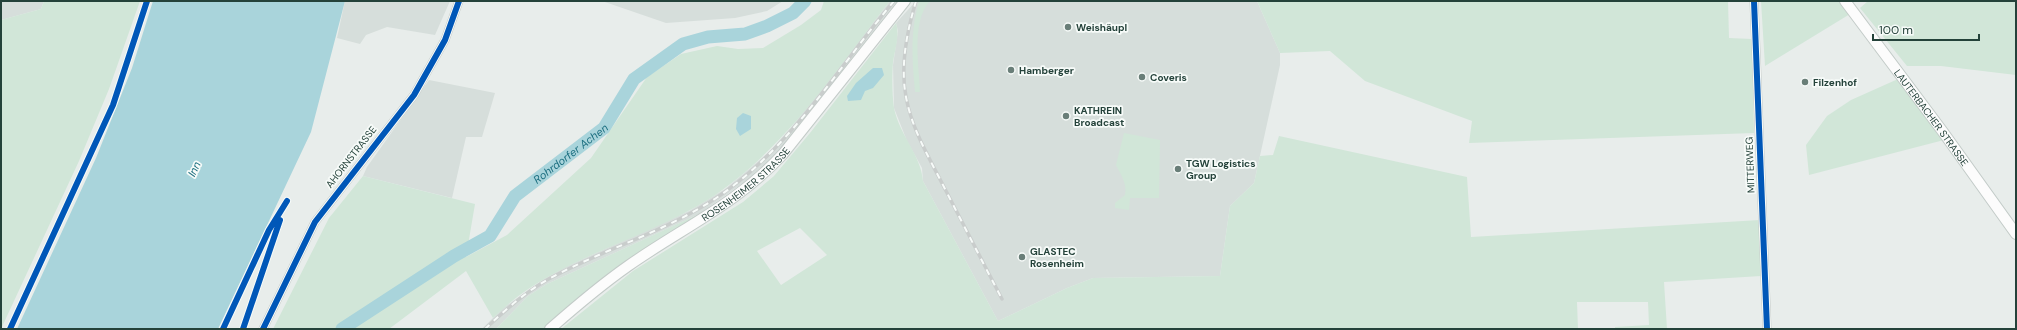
<svg xmlns="http://www.w3.org/2000/svg" width="2017" height="330" font-family="'DM Sans',sans-serif">
  <style>
    .built { fill: #d6dedb }
    .green { fill: #d1e6d8; fill-rule: evenodd }
    .water { fill: #a9d4db }
    .lines { fill: none; stroke-linecap: round; stroke-linejoin: round }
    .river { stroke: #a9d4db; stroke-width: 13 }
    .street-casing { stroke: #c5cac8; stroke-width: 9 }
    .secondary-casing { stroke: #c3cbc8; stroke-width: 12 }
    .street { stroke: #fcfcfc; stroke-width: 7 }
    .secondary { stroke: #fcfcfc; stroke-width: 10 }
    .rail-casing { stroke: #c9cdcc; stroke-width: 3.5 }
    .rail { stroke: #f7fbf9; stroke-width: 2; stroke-dasharray: 6; stroke-linecap: butt }
    .cycleway-casing { stroke: #f7fbf9; stroke-width: 8 }
    .cycleway { stroke: #0057b8; stroke-width: 6 }
    .poi-dot { fill: #697e78; stroke: #f7fbf9; stroke-width: 1.5 }
    .labels { text-anchor: middle; dominant-baseline: central; stroke-width: 3.5; stroke-linejoin: round; paint-order: stroke }
    .poi-label { font-size: 10px; font-weight: bold; fill: #24423a; stroke: #f7fbf9; text-anchor: start }
    .street-label { font-size: 10px; fill: #24423a; stroke: #f7fbf9 }
    .water-label { font-size: 11px; font-style: italic; fill: #1c6f80; stroke: #f7fbf9 }
  </style>
  <rect width="100%" height="100%" fill="#e8edeb"/>
  <path class="built" d="M1 1H44L41 9 1 20Z
    M345 1H450L435 35 387 27 366 35 360 44 337 38Z
    M602 1H783L767 11 735 18 666 23Z
    M890 1H897L775 156 757 173 699 214 547 284 528 296 496 329H482L503 308 544 279 565 267 689 211 725 189 748 170 770 151 793 125Z
    M916 1H1257L1280 53V65L1254 183 1230 206 1220 276 1093 278 1067 288 998 321 923 181 922 168 907 141 894 108 893 65 898 31 896 23Z
    M429 80 495 93 482 137H466L452 198 363 176 367 167Z"/>
  <path class="green" d="M44 1H140L109 89 79 161 1 329V20L41 9Z
    M824 1H890C835 71 785 150 709 199 639 243 553 258 493 318L466 271 389 329H273L329 218 363 176 475 204 466 257 507 235 591 158 647 77 681 54 717 46 738 49 763 48 801 25 821 10Z
    M919 1H930C911 21 919 66 920 92H915C912 59 910 33 919 1Z
    M1257 1H1728L1729 38 1752 39 1754 133 1469 143 1472 121 1365 81 1330 51 1280 53Z
    M1761 1H1839L1850 14 1765 66Z
    M1868 1H2016V75L1941 66H1907L1860 8Z
    M896 23C900 35 895 49 893 62 892 76 892 94 894 108 899 134 921 155 923 181L998 321 1067 288 1093 278 1220 276 1230 206 1254 183 1260 156 1273 155 1279 136 1467 177 1471 237 1760 220 1761 276 1664 282 1667 329H1615V327L1649 325 1648 302H1577L1578 329H561L633 271 743 202 774 176 810 133ZM800 228 827 255 781 285 757 251Z
    M1898 79 1944 140 1809 175 1806 145 1827 116 1851 100Z
    M1124 133 1160 140 1159 198H1130L1129 210 1115 208V203L1125 195C1127 183 1121 175 1116 165Z
    M699 214 613 271 545 329H496L528 296 547 284Z"/>
  <path class="water" d="M153 1H345L311 132 218 329H17L96 158 132 68Z
    M873 68H882L884 75 873 88 865 91 861 100 848 101 847 96 856 83Z
    M743 113 751 116V129L740 136 736 129 737 118Z"/>
  <g class="lines">
    <path class="river" id="s1" d="M342 329 454 256 490 236 515 196 604 128 634 79 683 44 708 37 745 34 767 26 793 13 805 1"/>
    <g class="street-casing">
      <path id="street" d="M1754 1 1767 329
        M263 329 315 222 414 95 445 40 459 1"/>
    </g>
    <g class="secondary-casing">
      <g id="secondary">
        <path id="s2" d="M1845 1 1943 132 2016 234"/>
        <path id="s3" d="M550 329C575 307 601 285 628 266 682 228 737 204 783 154L905 1"/>
      </g>
    </g>
    <use href="#street" class="street"/>
    <use href="#secondary" class="secondary"/>
    <g class="rail-casing">
      <path id="rail" d="M916 1C907 31 900 66 906 97 912 130 930 159 945 189 964 226 983 263 1002 299
        M485 329C504 311 524 293 547 280 599 251 659 234 710 202 788 153 836 70 894 1"/>
    </g>
    <use href="#rail" class="rail"/>
    <g class="cycleway-casing">
      <path id="cycleway" d="M1754 1 1767 329
        M10 329 113 105 147 1
        M223 329 269 230 287 201
        M243 329 280 220
        M263 329 315 222 414 95 445 40 459 1"/>
    </g>
    <use href="#cycleway" class="cycleway"/>
  </g>
  <g class="poi-dot">
    <circle cx="1068" cy="27" r="4"/>
    <circle cx="1011" cy="70" r="4"/>
    <circle cx="1142" cy="77" r="4"/>
    <circle cx="1805" cy="82" r="4"/>
    <circle cx="1066" cy="116" r="4"/>
    <circle cx="1178" cy="169" r="4"/>
    <circle cx="1022" cy="257" r="4"/>
  </g>
  <g class="labels">
    <g class="poi-label">
      <text x="1076" y="27">Weishäupl</text>
      <text x="1019" y="70">Hamberger</text>
      <text x="1150" y="77">Coveris</text>
      <text x="1813" y="82">Filzenhof</text>
      <text x="1074" y="110">KATHREIN<tspan x="1074" dy="12">Broadcast</tspan></text>
      <text x="1186" y="163">TGW Logistics<tspan x="1186" dy="12">Group</tspan></text>
      <text x="1030" y="251">GLASTEC<tspan x="1030" dy="12">Rosenheim</tspan></text>
    </g>
    <g class="street-label">
      <text stroke="none"><textPath href="#s2" startOffset="145">LAUTERBACHER STRASSE</textPath></text>
      <text transform="translate(351 157) rotate(-52)">AHORNSTRASSE</text>
      <text transform="translate(1750 165) rotate(-92)">MITTERWEG</text>
      <text stroke="none"><textPath href="#s3" startOffset="244">ROSENHEIMER STRASSE</textPath></text>
    </g>
    <g class="water-label">
      <text stroke="none"><textPath href="#s1" startOffset="292">Rohrdorfer Achen</textPath></text>
      <text transform="translate(194 169) rotate(-65)">Inn</text>
    </g>
  </g>
  <rect width="2017" height="330" fill="none" stroke="#24423a" stroke-width="4"/>
  <path d="M1873 34v6h106v-6" fill="none" stroke="#24423a" stroke-width="2"/>
  <text x="1879" y="34" font-size="12" fill="#24423a" stroke="#f7fbf9" stroke-width="3" paint-order="stroke">100 m</text>
</svg>
